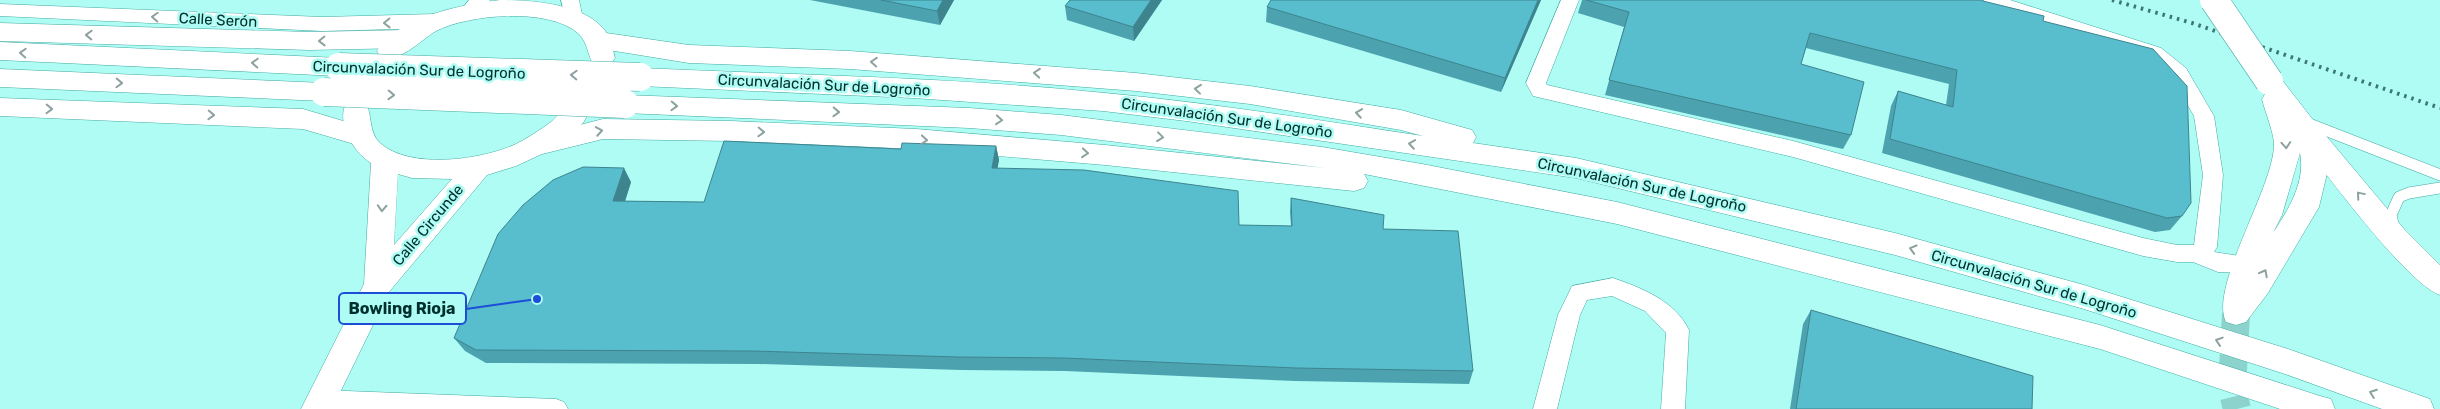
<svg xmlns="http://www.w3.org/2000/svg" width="2440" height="409" font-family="Rubik,sans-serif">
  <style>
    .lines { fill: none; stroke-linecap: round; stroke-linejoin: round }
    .primary-tunnel { stroke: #8bd3cc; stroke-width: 28; stroke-dasharray: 28 14; stroke-linecap: butt }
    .service-casing { stroke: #42aba2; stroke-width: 12 }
    .minor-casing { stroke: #42aba2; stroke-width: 1 }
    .secondary-casing { stroke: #42aba2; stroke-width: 1 }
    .primary-casing { stroke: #42aba2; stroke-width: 1 }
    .motorway-casing { stroke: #42aba2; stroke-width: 1 }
    .service { stroke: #fff; stroke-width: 11 }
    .minor { fill: #fff; fill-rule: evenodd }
    .secondary { fill: #fff; fill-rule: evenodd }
    .primary { fill: #fff; fill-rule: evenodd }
    .motorway { fill: #fff; fill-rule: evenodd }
    .rail { stroke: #3d7772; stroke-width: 4; stroke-dasharray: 2.5 5; stroke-linecap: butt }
    .primary-bridge-casing { stroke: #42aba2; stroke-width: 29; stroke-linecap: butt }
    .motorway-bridge-casing { stroke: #42aba2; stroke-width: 29; stroke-linecap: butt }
    .primary-bridge { stroke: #fff; stroke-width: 28 }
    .motorway-bridge { stroke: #fff; stroke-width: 28 }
    .wall { fill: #4ca3af }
    .shaded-wall { fill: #3e848f }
    .building { fill: #58bdcc; stroke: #3e848f }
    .oneway { stroke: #8ca2a0 }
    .labels { text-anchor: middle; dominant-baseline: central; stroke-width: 5; stroke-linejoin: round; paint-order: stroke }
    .street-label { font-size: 15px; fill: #00302d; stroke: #aefcf4 }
    .leader { fill: none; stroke: #1d4ed8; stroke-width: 2 }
    .callout-dot { fill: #1d4ed8; stroke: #aefcf4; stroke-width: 2 }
    .callout { fill: #aefcf4; stroke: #1d4ed8; stroke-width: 2 }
    .callout-label { font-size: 16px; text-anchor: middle; font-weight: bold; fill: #00302d }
  </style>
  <rect width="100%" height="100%" fill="#aefcf4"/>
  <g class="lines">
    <path class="primary-tunnel" d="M2236 313 2232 389 2237 409"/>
    <g class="service-casing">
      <path id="service" d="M2307 123 2440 175
        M2394 229 2391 215 2399 197 2409 193 2440 188"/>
    </g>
    <g class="minor-casing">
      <path id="minor" d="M469 0H490C484 10 476 17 464 14L462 9Z
        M561 0H579L582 14 580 19 573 20 566 19Z
        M1561 0H1579L1546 83 1547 85 1793 141 2143 238 2177 245H2194L2203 175 2194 116 2172 78 2147 58 1982 5 1980 0H2010L2161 48 2186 68 2214 116 2223 175 2217 247 2214 252 2253 258 2256 264 2253 270 2245 273 2218 272 2193 262H2177L2143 256 1793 157 1533 96 1526 83Z
        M0 4 322 17 436 14 443 16 445 21 443 26 436 28 322 31 0 16Z
        M1613 278C1642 288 1675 301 1689 330L1685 409H1661L1666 333 1645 311 1612 296 1587 300 1580 315 1557 409H1533L1558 315 1572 286Z
        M320 390 556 399 564 402 568 409H316L312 407 308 400 312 393Z"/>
    </g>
    <g class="secondary-casing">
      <path id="secondary" d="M500 0C533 0 595 4 610 39 613 45 613 52 615 58L611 64 602 67 593 64C587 53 588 44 579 34 550 7 469 14 436 31 419 41 401 63 380 57L377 51C397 17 464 4 500 0Z
        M356 99 365 101C373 115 368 132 380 143 410 170 482 160 516 144 528 138 540 130 551 122 555 118 560 112 565 109 571 106 577 107 583 109L587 116 583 123 568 136 544 153 516 166 487 175 389 292 332 409H301L364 284 371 163C353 152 335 122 347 101ZM398 174 412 178 452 179 394 245Z"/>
    </g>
    <g class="primary-casing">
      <path id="primary" d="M2269 72 2278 75 2317 125 2329 165 2319 207 2268 293 2246 322 2236 325 2226 322C2209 288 2271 192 2274 147 2275 135 2265 112 2262 99L2265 94 2256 81 2260 75ZM2300 153C2306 182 2288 210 2273 233L2282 215Z"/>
    </g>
    <g class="motorway-casing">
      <path id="motorway" d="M0 23 310 32 405 30 414 33 417 39 414 45 405 48 310 50 0 41Z
        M599 32 689 45 850 51 1136 73 1250 86 1401 110 1472 130 1476 137 1473 143 1576 158 1895 233 2084 285 2288 349 2430 399 2434 409H2382L2285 374 2084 309 1895 255 1576 178 1186 121 1103 111 913 98 640 86 631 83 627 77 631 71 640 68C795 75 951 77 1105 93 1212 103 1317 120 1423 136L1401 130 1250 104 1136 91 850 69 689 63 590 47 587 41 590 35Z
        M0 42 339 58 348 61 352 67 348 73 339 76 0 60Z
        M0 69 324 83 333 85 337 92 333 99 324 101 0 87Z
        M625 95 969 108 1061 115 1322 147 1422 164 1617 202 2100 325 2320 396 2331 399 2335 409H2280L2100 349 1617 224 1364 174 1368 181 1364 188 1354 191 1105 165 916 149 731 141 603 139 534 156 525 153 521 146 525 139 603 119 731 121 916 129 1105 145 1325 168 1061 135 969 128 625 113 616 111 612 104 616 97Z
        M0 98 303 109 370 129 374 136 370 143 361 146 303 129 0 116Z
        M2308 122 2317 125 2405 230 2440 265V295C2406 283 2325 172 2299 139L2295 132 2299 125Z"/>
    </g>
    <use href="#service" class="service"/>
    <use href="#minor" class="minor"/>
    <use href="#secondary" class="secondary"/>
    <use href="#primary" class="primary"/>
    <use href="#motorway" class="motorway"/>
    <path class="rail" d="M2112 0 2192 23 2440 108"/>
    <g class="primary-bridge-casing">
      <path id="primary-bridge" d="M2214 0 2269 81"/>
    </g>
    <g class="motorway-bridge-casing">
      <path id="motorway-bridge" d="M339 67 640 77
        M324 92 625 104"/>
    </g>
    <use href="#primary-bridge" class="primary-bridge"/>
    <use href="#motorway-bridge" class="motorway-bridge"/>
  </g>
  <path class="wall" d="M810 0H954L940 25Z
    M1070 0H1162L1134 41 1067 20 1065 6Z
    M1541 0 1501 92 1266 22 1267 7Z
    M1582 0H1983V1L2043 21 2182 216 2170 230 2155 232 1882 153 1891 106 1898 91 1946 105 1949 84 1806 48 1801 64 1851 135 1843 149 1605 95 1624 27 1578 13Z
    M996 146 999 160 997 168 1239 225 1291 226 1290 212 1291 198 1383 229 1473 371 1469 384 1295 381 1065 371 961 370 758 364 486 363 465 351 454 338 631 182 625 201 704 202Z
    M1811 310 2032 409H1790L1803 324Z"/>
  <path class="shaded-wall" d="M943 0H954L940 25 937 11Z
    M1151 0H1162L1134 41 1133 27Z
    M1538 0H1541L1501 92 1505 78Z
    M996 146 999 160 995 182 992 168Z
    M624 168 631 182 621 214 613 201Z"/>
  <path class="building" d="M881 0H943L937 11Z
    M1070 0H1151L1133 27 1065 6Z
    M1271 0H1538L1505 78 1267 7Z
    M1586 0H1983V1L2044 16 2043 21 2153 49 2187 86 2191 203 2182 216 2167 218 1890 139 1898 91 1953 107 1957 70 1810 33 1801 64 1864 82 1851 135 1609 80 1629 12Z
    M724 141 901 149 902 143 996 146 992 168 1084 170 1238 191 1239 225 1292 226 1291 198 1384 215 1383 229 1458 231 1473 371 1296 368 1063 358 958 357 752 351 476 350 454 338 498 234 523 205 553 180 583 167 624 168 613 201 704 202Z
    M1811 310 2033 376 2032 409H1796Z"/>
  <defs><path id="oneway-chevron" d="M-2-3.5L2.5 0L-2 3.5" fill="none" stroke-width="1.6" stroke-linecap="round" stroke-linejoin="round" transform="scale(1.25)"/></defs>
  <g class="oneway">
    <use href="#oneway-chevron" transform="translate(155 17) rotate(-177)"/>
    <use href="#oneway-chevron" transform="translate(387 23) rotate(179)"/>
    <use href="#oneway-chevron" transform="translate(89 35) rotate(-178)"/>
    <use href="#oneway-chevron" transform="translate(322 41) rotate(179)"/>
    <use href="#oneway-chevron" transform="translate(23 53) rotate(-177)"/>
    <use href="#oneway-chevron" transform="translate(874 62) rotate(-176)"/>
    <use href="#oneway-chevron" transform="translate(255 63) rotate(-177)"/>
    <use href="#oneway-chevron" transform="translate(1037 73) rotate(-175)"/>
    <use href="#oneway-chevron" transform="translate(574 75) rotate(-178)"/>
    <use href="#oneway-chevron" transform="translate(119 83) rotate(2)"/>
    <use href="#oneway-chevron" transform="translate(1198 89) rotate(-174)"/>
    <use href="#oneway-chevron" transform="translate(391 95) rotate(2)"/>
    <use href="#oneway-chevron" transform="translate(674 106) rotate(2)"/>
    <use href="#oneway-chevron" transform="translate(49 109) rotate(2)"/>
    <use href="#oneway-chevron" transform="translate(836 112) rotate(2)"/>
    <use href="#oneway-chevron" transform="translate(1359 113) rotate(-171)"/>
    <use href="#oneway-chevron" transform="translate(211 115) rotate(2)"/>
    <use href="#oneway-chevron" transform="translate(999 120) rotate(5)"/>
    <use href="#oneway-chevron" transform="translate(599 131) rotate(-10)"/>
    <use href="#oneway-chevron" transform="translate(761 132) rotate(2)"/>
    <use href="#oneway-chevron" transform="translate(1160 137) rotate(7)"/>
    <use href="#oneway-chevron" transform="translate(924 140) rotate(5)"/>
    <use href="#oneway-chevron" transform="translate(1412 144) rotate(-172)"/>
    <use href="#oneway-chevron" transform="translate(2286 145) rotate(86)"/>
    <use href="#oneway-chevron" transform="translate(1085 153) rotate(5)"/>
    <use href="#oneway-chevron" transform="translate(2360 195) rotate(-130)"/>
    <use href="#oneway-chevron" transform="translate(382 208) rotate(93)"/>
    <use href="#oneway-chevron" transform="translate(1913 249) rotate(-164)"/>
    <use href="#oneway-chevron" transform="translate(2264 273) rotate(-62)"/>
    <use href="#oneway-chevron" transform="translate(2219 341) rotate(-162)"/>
    <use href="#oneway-chevron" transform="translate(2373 393) rotate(-160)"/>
  </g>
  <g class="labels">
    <g class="street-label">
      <text transform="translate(218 20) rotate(3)">Calle Serón</text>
      <text transform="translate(419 70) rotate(2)">Circunvalación Sur de Logroño</text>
      <text transform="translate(824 85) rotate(3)">Circunvalación Sur de Logroño</text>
      <text transform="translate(1227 118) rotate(8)">Circunvalación Sur de Logroño</text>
      <text transform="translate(1642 185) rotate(12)">Circunvalación Sur de Logroño</text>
      <text transform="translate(428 225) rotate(-50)">Calle Circunde</text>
      <text transform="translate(2034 284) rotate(16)">Circunvalación Sur de Logroño</text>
    </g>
  </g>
  <path class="leader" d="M537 299L466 309"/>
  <circle class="callout-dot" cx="537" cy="299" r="5"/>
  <rect class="callout" x="339" y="293" width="127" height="31" rx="5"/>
  <g class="callout-label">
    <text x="402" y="314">Bowling Rioja</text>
  </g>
</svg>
